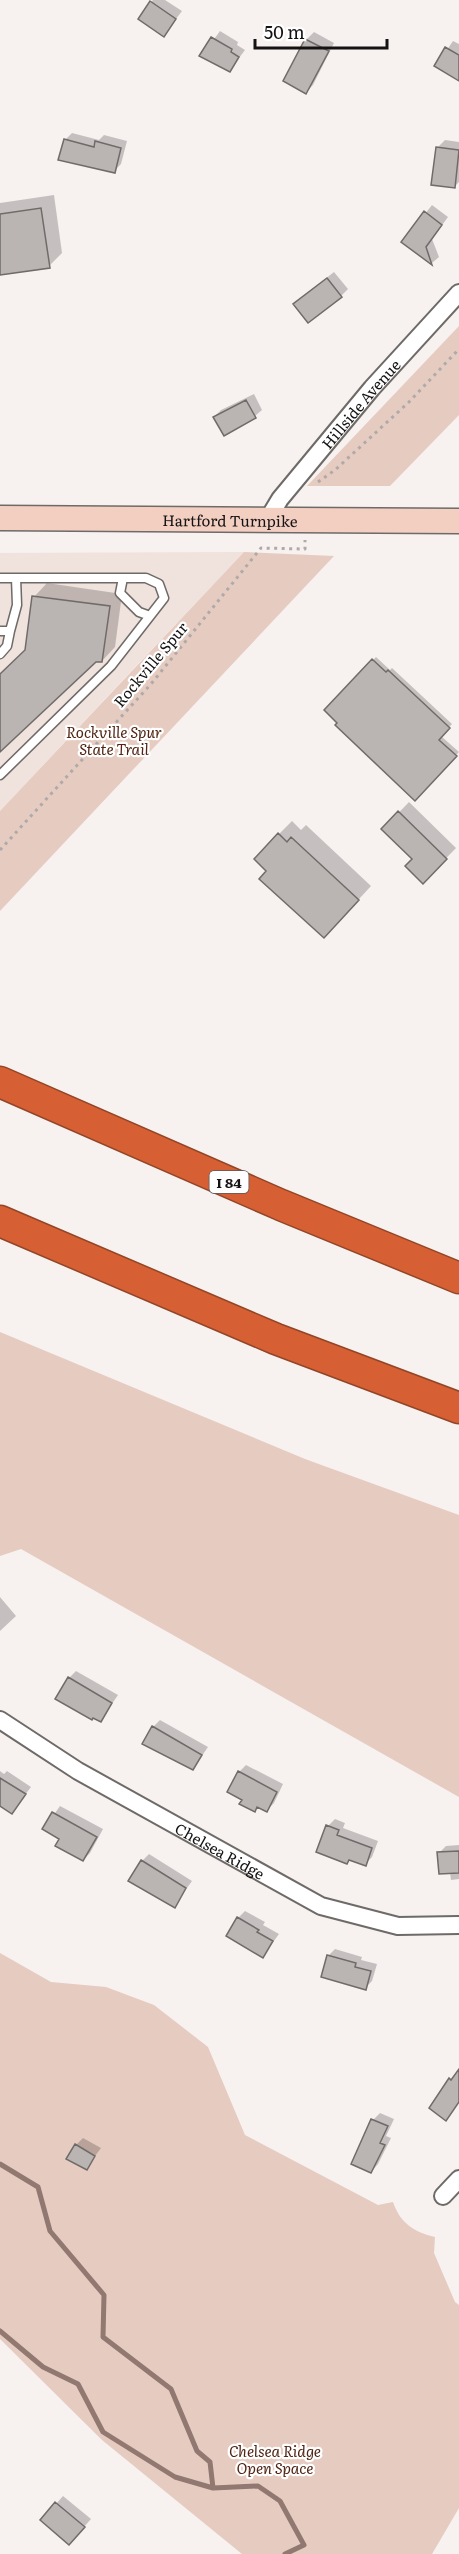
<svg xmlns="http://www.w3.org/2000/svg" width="459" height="2554" font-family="Literata,serif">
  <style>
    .built { fill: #f0e2dd }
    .green { fill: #e6cbc1 }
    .shadow { fill: #0003 }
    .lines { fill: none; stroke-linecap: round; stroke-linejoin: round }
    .stream { stroke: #917870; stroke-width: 5 }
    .building { fill: #bab5b3; stroke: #6f6b69; stroke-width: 1.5 }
    .lane-casing { stroke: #6e6a68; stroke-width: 11 }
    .street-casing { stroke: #6e6a68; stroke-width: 20 }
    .secondary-casing { stroke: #6e6a68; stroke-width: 27 }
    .highway-casing { stroke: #924527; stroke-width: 33 }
    .path { stroke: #afaaa9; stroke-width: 3; stroke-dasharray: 3 4.5; stroke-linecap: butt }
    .lane { stroke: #fff; stroke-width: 8 }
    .street { stroke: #fff; stroke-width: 16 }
    .secondary { stroke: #f3cfc2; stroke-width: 24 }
    .highway { stroke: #d66033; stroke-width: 30 }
    .labels { text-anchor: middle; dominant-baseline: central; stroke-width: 4.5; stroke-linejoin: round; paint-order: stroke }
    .shield { fill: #fff; stroke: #5a5959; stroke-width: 1.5 }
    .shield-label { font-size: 14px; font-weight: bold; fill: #141212 }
    .street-label { font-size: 15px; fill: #141212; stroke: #fff }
    .park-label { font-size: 15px; font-style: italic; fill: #502312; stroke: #fff }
  </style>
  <rect width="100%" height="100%" fill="#f7f1ef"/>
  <path class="built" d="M244 552 133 669 0 811V553Z"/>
  <path class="green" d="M459 326V415L390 486H307Z
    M244 552 334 556 0 911V811Z
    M0 1332 305 1459 459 1515V1797L21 1549 0 1556Z
    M0 1953 51 1982 106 1987 154 2005 208 2047 245 2135 378 2205 393 2202C400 2223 414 2232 435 2237L434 2253 455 2302 459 2305V2508L432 2554H242L102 2440 0 2339Z"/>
  <path class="shadow" d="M153 0H165L182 11 164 35 151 2Z
    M220 31 238 42 237 45 245 50 230 70 202 56Z
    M314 32 334 43 313 85 306 92 285 81 307 39Z
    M453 41 459 44V79L436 66Z
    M72 133 99 140 104 135 127 141 121 164 114 171 65 140Z
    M445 140 459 142V182L454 187 438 147Z
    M54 195 62 253 49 266 0 273V203Z
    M432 205 448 217 432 239 439 257 432 263 403 242Z
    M334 272 348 289 341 296 301 298Z
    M254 394 262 410 255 416 224 434 214 417 221 410Z
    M47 583 122 594 115 647 102 661 95 660 0 750V675L26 651 34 597Z
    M376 657 390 670 392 668 452 724 441 736 459 752 415 798 326 710Z
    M409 802 456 848 423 882 414 858 383 829Z
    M292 821 301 830 306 825 371 886 337 923 269 871 279 834Z
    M0 1597 16 1616 0 1631Z
    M76 1671 118 1695 101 1720 93 1716 69 1678Z
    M160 1720 208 1747 193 1769 153 1727Z
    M246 1765 283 1784 274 1803 267 1810 259 1806 254 1810 244 1799 239 1772Z
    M0 1771 4 1774 7 1771 31 1787 12 1812 0 1804Z
    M60 1806 103 1829 90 1853 83 1860 62 1838 44 1829Z
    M335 1819 345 1823 343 1828 378 1841 372 1857 365 1864 351 1859 347 1862 328 1826Z
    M459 1845V1879L451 1880 450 1872 439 1853 446 1846Z
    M149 1854 192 1881 174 1906 131 1881 142 1861Z
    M245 1911 265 1922 263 1925 279 1934 263 1956 238 1918Z
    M335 1949 362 1957 361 1960 377 1964 372 1981 365 1988 328 1956Z
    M380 2113 394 2119 386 2136 391 2138 378 2164 371 2172 353 2163 373 2120Z
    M83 2138 101 2148 86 2168 76 2145Z
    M63 2496 91 2519 76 2536 42 2520Z"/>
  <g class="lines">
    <path class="stream" d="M0 2164 38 2187 50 2231 104 2295 103 2337 171 2389 197 2451 210 2462 213 2488
      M0 2331 43 2367 78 2384 103 2432 175 2477 213 2488 258 2486 280 2501 304 2545 285 2554"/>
  </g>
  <path class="building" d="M150 1 176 19 164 37 138 19Z
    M211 37 232 49 231 52 239 57 230 72 199 56Z
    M305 39 329 51 306 94 283 81Z
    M445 47 459 55V81L434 66Z
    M64 139 94 147 95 141 121 148 115 173 58 160Z
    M436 147 459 150 455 188 431 185Z
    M41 208 50 268 0 275V214Z
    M424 211 442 225 426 247 432 265 401 242Z
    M327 278 342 297 308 323 293 304Z
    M246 400 256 418 224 436 213 417Z
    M32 596 110 606 102 662H96L0 752V674L25 650Z
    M372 659 386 672 388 670 450 728 439 740 457 756 415 801 335 725 337 723 324 710Z
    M398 811 447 859 423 884 405 866 412 859 381 829Z
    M278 833 287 842 291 837 359 900 324 938 259 879 266 871 254 859Z
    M68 1677 112 1703 101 1722 93 1718 92 1720 55 1699Z
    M152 1726 202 1755 193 1770 142 1744Z
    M238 1771 277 1792 267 1812 257 1807 255 1812 239 1804 242 1800 227 1792Z
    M0 1778 26 1794 12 1814 0 1806Z
    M52 1812 97 1837 83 1861 55 1846 59 1839 42 1829Z
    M326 1825 339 1830 337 1835 372 1848 366 1866 349 1860 347 1864 316 1852Z
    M459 1851V1873L439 1874 437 1852Z
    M141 1860 186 1888 175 1908 128 1881Z
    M237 1917 259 1930 257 1932 273 1941 263 1958 226 1936Z
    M327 1955 356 1963 355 1967 371 1971 366 1990 321 1977Z
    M459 2069V2102L446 2121 429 2108 449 2078 451 2080Z
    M371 2119 388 2126 380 2143 385 2145 371 2173 351 2164Z
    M75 2144 95 2156 87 2170 66 2159Z
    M55 2502 85 2527 69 2545 40 2520Z"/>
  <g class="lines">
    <g class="lane-casing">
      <path id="lane" d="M0 578H146L159 584 164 598 111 666 0 775
        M123 578 120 593 139 612 150 616
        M0 631H10L7 646 0 654
        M10 631 17 605 16 578"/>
    </g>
    <g class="street-casing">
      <g id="street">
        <path id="s1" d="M268 519 280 499 372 388 459 293"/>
        <path id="s2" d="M0 1720 78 1771 321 1906 398 1926 459 1925"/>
        <path d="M443 2196 459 2179"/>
      </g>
    </g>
    <g class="secondary-casing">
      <g id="secondary">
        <path id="s3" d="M0 518 459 521"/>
      </g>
    </g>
    <g class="highway-casing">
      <path id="highway" d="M0 1082 281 1205 459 1278
        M0 1221 276 1339 459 1408"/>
    </g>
    <path class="path" d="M318 482 335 470 409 402 459 349
      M0 850 151 684 261 548 305 549V540"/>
    <use href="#lane" class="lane"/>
    <use href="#street" class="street"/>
    <use href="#secondary" class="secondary"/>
    <use href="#highway" class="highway"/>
  </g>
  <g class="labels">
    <rect class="shield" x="209.5" y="1171" width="39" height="22" rx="4.5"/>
    <g class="shield-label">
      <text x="229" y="1182">I 84</text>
    </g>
    <g class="street-label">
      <text stroke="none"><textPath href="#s1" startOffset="148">Hillside Avenue</textPath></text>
      <text stroke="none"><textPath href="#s3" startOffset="230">Hartford Turnpike</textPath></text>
      <text transform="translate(150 664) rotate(-50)">Rockville Spur</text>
      <text stroke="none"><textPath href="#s2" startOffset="256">Chelsea Ridge</textPath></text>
    </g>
    <g class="park-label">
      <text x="114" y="731">Rockville Spur<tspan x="114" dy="17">State Trail</tspan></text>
      <text x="275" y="2450">Chelsea Ridge<tspan x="275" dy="17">Open Space</tspan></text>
    </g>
  </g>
  <path d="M255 39v9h132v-9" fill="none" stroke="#141212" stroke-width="3"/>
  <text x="264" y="39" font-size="18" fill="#141212" stroke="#ffffff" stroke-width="4.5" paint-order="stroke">50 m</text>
</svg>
